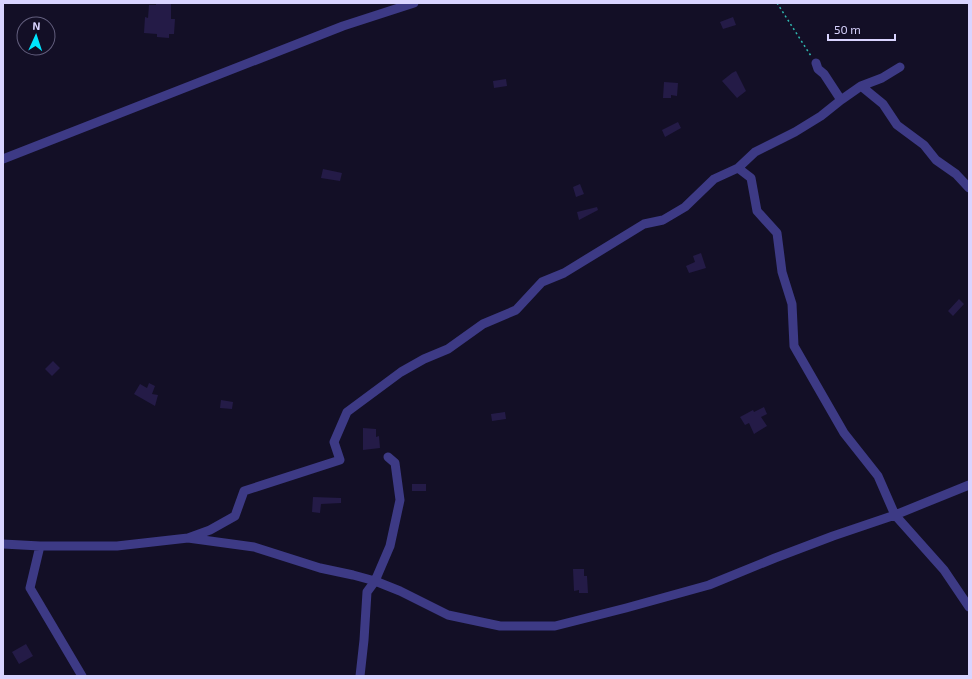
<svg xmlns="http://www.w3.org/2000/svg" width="972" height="679" font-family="'Exo 2',sans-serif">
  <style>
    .building { fill: #241b47 }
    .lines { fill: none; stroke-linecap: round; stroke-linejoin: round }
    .path { stroke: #2fb8b0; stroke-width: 1.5; stroke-dasharray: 2 3; stroke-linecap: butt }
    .minor { stroke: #3d3a85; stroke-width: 9 }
  </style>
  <rect width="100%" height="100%" fill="#130f26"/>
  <path class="building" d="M156 3H171V19H175L174 34H169V38L157 37V34L144 33 145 17 148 18 149 5H156Z
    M733 17 736 25 723 29 720 22Z
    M736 71 746 91 737 98 722 81 732 73Z
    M506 79 507 86 494 88 493 81Z
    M664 82 678 83 677 96 671 95V98H663Z
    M678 122 681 128 665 137 662 130Z
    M323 169 342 173 340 181 321 178Z
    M580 184 584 194 576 197 573 187Z
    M597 207 598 210 579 220 577 212Z
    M701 253 706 268 689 273 686 266 695 262 693 256Z
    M959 299 964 304 953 316 948 311Z
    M53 361 60 368 52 376 45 369Z
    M149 383 155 386 152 394 158 395 155 406 134 394 140 384 147 388Z
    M221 400 233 402 232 409 220 408Z
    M764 407 767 414 761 417 767 426 754 434 749 423 745 425 740 417 753 410 754 412Z
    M505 412 506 419 492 421 491 414Z
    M363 428 376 429V437L379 436 380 448 363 450Z
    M412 484H426V491H412Z
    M313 497 341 498V503L321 504 320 513 312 512Z
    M573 569H584V576H587L588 593H579V590L574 591Z
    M26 644 33 656 19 664 12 652Z"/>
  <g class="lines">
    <path class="path" d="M777 3 811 56"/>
    <path class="minor" d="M816 63 818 69 824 74 841 100
      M861 86 883 104 897 125 924 145 936 160 956 174 969 188
      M3 159 343 26 414 3
      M738 168 755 152 795 132 821 116 841 100 861 86 882 78 900 67
      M188 538 210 530 235 516 244 491 340 460 334 442 347 412 401 372 424 359 448 349 483 324 516 310 542 282 564 273 644 224 663 220 685 207 714 179 738 168 751 178 757 211 777 233 782 272 792 304 794 346 844 433 878 476 895 515 944 570 969 607
      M3 544 40 546H117L188 538 254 547 320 568 353 575 375 581 400 591 448 615 500 626H555L626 608 709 585 775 558 833 536 895 515 969 485
      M40 546 30 588 82 676
      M360 676 364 640 367 592 375 581 390 546 400 500 395 463 388 457"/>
  </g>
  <rect width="972" height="679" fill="none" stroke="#d9d4ff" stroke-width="8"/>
  <g transform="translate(36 36) rotate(3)"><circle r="19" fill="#130f26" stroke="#625e7d"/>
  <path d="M0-3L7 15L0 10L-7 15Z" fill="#00e5ff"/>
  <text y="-6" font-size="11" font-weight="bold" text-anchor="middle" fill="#d9d4ff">N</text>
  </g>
  <path d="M828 34v6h67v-6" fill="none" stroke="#d9d4ff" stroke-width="2"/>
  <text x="834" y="34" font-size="12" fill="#d9d4ff" stroke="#130f26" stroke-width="3" paint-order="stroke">50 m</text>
</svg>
